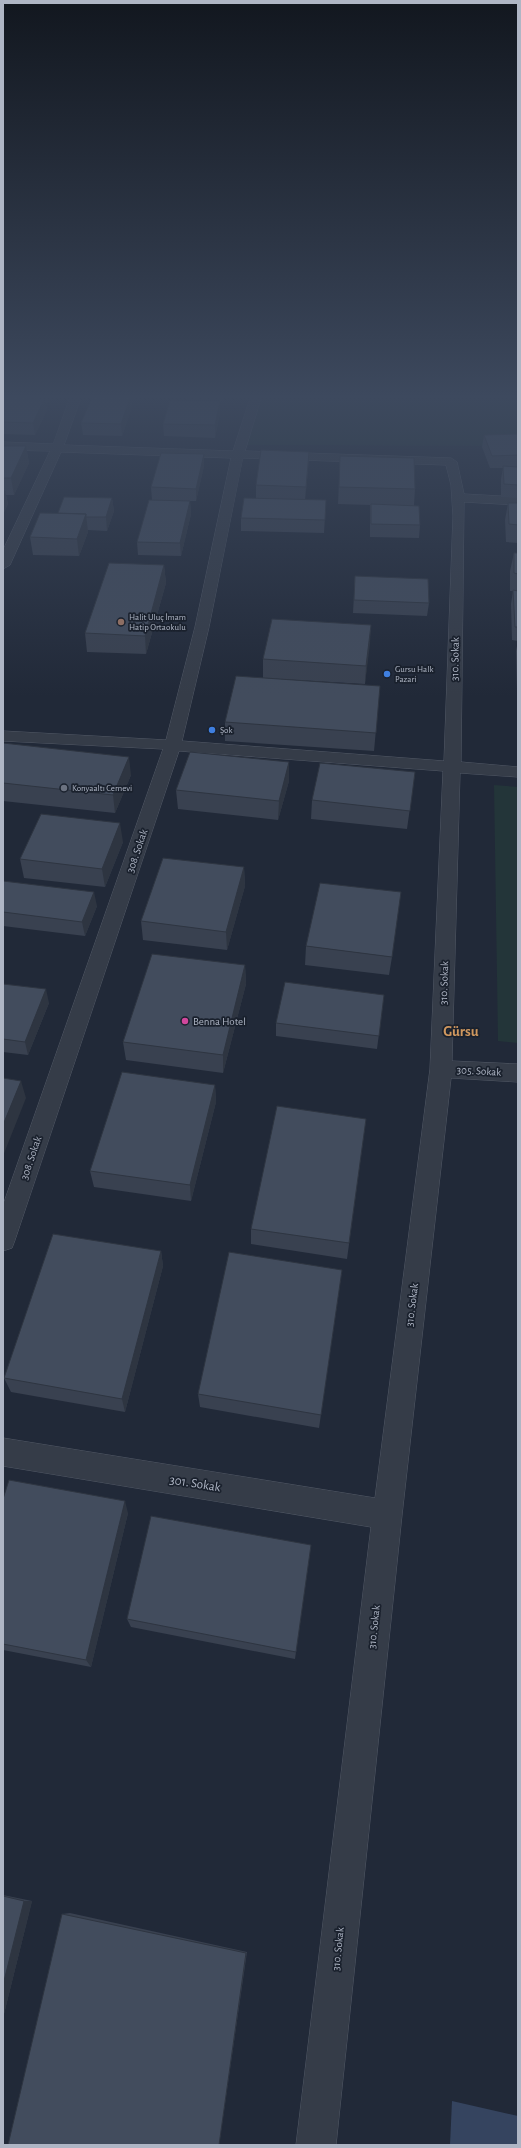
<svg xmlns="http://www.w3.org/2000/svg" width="521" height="2148" font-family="'Alegreya Sans',sans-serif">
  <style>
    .green { fill: #233539 }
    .water { fill: #35445f }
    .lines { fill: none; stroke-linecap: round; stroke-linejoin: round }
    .street-casing { stroke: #525966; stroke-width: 1 }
    .street { fill: #353c48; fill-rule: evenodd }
    .wall { fill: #394150 }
    .shaded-wall { fill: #2e3541 }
    .building { fill: #424c5d; stroke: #2e3541 }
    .education-dot { fill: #8d6e63; stroke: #1a212d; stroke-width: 1.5 }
    .shop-dot { fill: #3f7fe0; stroke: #1a212d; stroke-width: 1.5 }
    .worship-dot { fill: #6b7280; stroke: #1a212d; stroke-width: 1.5 }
    .hotel-dot { fill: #d1479c; stroke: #1a212d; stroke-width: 1.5 }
    .labels { text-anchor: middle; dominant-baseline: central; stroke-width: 3.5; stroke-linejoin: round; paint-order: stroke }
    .far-poi-label { font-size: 9px; fill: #afb6c5; stroke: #1a212d; text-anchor: start }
    .street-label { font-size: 11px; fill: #afb6c5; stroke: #1a212d }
    .poi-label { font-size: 11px; fill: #afb6c5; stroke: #1a212d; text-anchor: start }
    .near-street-label { font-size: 13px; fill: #afb6c5; stroke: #1a212d }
    .district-label { font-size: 15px; font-weight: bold; fill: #d0985f; stroke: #1a212d }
  </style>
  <rect width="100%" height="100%" fill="#212938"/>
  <path class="green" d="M257 395H518V446L241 445Z
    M494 785 518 787V1043L498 1041Z"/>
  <path class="water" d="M452 2101 518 2116V2145H450Z"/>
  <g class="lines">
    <g class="street-casing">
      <path id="street" d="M71 395H82L64 445 233 451 251 395H262L245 451 451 458 457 462 464 494 518 497V505L464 502 461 762 518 767V777L460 773 452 1061 518 1064V1082L451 1078 402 1515 336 2145H296L371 1527 3 1466V1438L375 1498 430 1069 443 771 179 751 15 1240 12 1248 3 1251V1205L163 749 3 741V731L166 740 195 627 231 458 61 452 10 565 3 569V550L50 451 3 450V442L53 444ZM243 458 446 465 451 485 453 516 444 761 182 741 209 627Z"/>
    </g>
    <use href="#street" class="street"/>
  </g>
  <path class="wall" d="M9 395H53L49 403H46L47 410 35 435 3 434V397H10Z
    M93 395H139L138 400H131L132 407 122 436 83 435 81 423Z
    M185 395H225L224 401 186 400Z
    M220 413 215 438 164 436 163 424Z
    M518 434V498L501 497V479L503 468H490L482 447 484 435Z
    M3 446H26L29 463 14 495H6L8 504 3 514Z
    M309 452 308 469 305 500H326L324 533 241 531V518L256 498V485Z
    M340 456 415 489 414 505 420 525 419 538 370 537V505L338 504Z
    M204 466 196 501H190L191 514 181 556 138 555 137 542 152 500 151 487Z
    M112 498 114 511 107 531 88 530V532L79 556 33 555 30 537 58 513Z
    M508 503H518V543L506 542 505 520Z
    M514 553H518V641L512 640 511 604 513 591H510V571Z
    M164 565 166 583 146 654 87 652 85 633Z
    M355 576 429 603 427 616 353 613Z
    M371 625 365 684 263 678V659Z
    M518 641V692H517L516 651Z
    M380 686 374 751 225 741V722Z
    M3 743 131 775 115 813 3 801Z
    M415 772 407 829 311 819 312 800Z
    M289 781 278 820 178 809 176 790Z
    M123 842 105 887 24 878 20 859Z
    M244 867 245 886 227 950 143 940 141 921Z
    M3 881 97 906 85 936 3 926Z
    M306 946 392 957 389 975 305 965Z
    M245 965 246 984 223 1073 126 1060 123 1042Z
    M3 984 49 1003 28 1055 3 1052Z
    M384 995 377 1049 276 1036V1023Z
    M215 1085 216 1102 191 1201 94 1187 90 1171Z
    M366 1119 347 1259 251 1244V1229Z
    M161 1251 163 1266 125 1412 11 1392 4 1378Z
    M342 1270 319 1428 200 1407 198 1394Z
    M3 1499 128 1513 91 1667 3 1650Z
    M311 1545 295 1659 131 1627 127 1619Z
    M3 1895 32 1901 3 2018Z
    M70 1913 247 1952 219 2145 62 1914Z"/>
  <path class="shaded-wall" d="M48 395H53L49 403Z
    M131 395 132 407 122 436 121 424Z
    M137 395H139L138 400Z
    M45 398 47 410 35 435 33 423Z
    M220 401V413L215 438V425Z
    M26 446 29 463 14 495 11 478Z
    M309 452 308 469 305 504 306 487Z
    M204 454V466L196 501V489Z
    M5 491 8 504 3 514V496Z
    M112 498 114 511 107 531 106 517Z
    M190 501 191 514 181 556 180 543Z
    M86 514 88 532 79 556 77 539Z
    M164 565 166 583 146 654 145 636Z
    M371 625 370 644 365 684 366 666Z
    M129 757 131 775 115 813 113 795Z
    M289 762V781L278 820 279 801Z
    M120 823 123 842 105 887 102 869Z
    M244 867 245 886 227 950 226 932Z
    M94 892 97 906 85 936 82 922Z
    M245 965 246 984 223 1073V1055Z
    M46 989 49 1003 28 1055 25 1042Z
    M21 1081 26 1098 3 1156V1125Z
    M215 1085 216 1102 191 1201 190 1185Z
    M161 1251 163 1266 125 1412 122 1399Z
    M125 1501 128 1513 91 1667 86 1660Z
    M24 1901H32L3 2018V1985Z"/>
  <path class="building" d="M93 395H131L121 424 81 423Z
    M3 397 45 398 33 423 3 422Z
    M170 400 220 401 215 425 163 424Z
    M518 434V455L492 456 484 435Z
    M3 446H26L11 478H3Z
    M261 450 309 452 306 487 256 485Z
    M161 453 204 454 196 489 151 487Z
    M340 456 414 458 415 489 339 487Z
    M503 466 518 467V485L504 484Z
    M3 491H5L3 496Z
    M64 497 112 498 106 517H86V514L58 513Z
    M244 498 326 500 325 520 241 518Z
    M149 500 190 501 180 543 137 542Z
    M508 503H518V525L509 524Z
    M371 504 419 506 420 525 371 524Z
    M40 513 86 514 77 539 30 537Z
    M514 553H518V574L514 573Z
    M109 563 164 565 145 636 85 633Z
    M355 576 428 579 429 603 354 600Z
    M513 590 518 591V627H515Z
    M272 619 371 625 366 666 263 659Z
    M236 676 380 686 376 733 225 722Z
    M3 743 129 757 113 795 3 783Z
    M190 752 289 762 279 801 176 790Z
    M320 763 415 772 410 811 312 800Z
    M41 814 120 823 102 869 20 859Z
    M163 858 244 867 226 932 141 921Z
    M3 881 94 892 82 922 3 912Z
    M320 883 401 892 392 957 306 946Z
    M152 954 245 965 223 1055 123 1042Z
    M285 982 384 995 379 1036 276 1023Z
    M3 984 46 989 25 1042 3 1039Z
    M122 1072 215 1085 190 1185 90 1171Z
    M3 1078 21 1081 3 1125Z
    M277 1106 366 1119 349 1243 251 1229Z
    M53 1234 161 1251 122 1399 4 1378Z
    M229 1252 342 1270 321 1415 198 1394Z
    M9 1480 125 1501 86 1660 3 1644V1499Z
    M151 1516 311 1545 296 1652 127 1619Z
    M3 1896 24 1901 3 1985Z
    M62 1914 246 1953 219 2145H8Z"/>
  <linearGradient id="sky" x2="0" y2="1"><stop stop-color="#12171f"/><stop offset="0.57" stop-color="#3d495e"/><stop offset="1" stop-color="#3d495e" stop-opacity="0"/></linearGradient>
  <rect width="521" height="696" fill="url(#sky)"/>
  <circle class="education-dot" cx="121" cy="622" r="4"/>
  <g class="shop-dot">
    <circle cx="387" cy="674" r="4"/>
    <circle cx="212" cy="730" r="4"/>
  </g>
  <circle class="worship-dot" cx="64" cy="788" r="4"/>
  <circle class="hotel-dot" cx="185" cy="1021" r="4"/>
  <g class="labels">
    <g class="far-poi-label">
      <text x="129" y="617">Halit Uluç İmam<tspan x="129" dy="10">Hatip Ortaokulu</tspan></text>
      <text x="395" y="669">Gursu Halk<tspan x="395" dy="10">Pazari</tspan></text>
      <text x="220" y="730">Şok</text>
      <text x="72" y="788">Konyaaltı Cemevi</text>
    </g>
    <g class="street-label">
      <text transform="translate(455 659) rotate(-89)">310. Sokak</text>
      <text transform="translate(137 851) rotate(-71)">308. Sokak</text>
      <text transform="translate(444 983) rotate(-88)">310. Sokak</text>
      <text transform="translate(479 1071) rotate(3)">305. Sokak</text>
      <text transform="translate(31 1158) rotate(-71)">308. Sokak</text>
      <text transform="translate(412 1305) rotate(-83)">310. Sokak</text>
      <text transform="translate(374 1627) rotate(-84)">310. Sokak</text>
      <text transform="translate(338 1949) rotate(-84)">310. Sokak</text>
    </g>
    <g class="poi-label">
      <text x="193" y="1021">Benna Hotel</text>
    </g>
    <g class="near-street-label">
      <text transform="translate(195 1484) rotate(9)">301. Sokak</text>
    </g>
    <g class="district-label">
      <text x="461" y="1031">Gürsu</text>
    </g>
  </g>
  <rect width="521" height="2148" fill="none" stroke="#afb6c5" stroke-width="8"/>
</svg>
